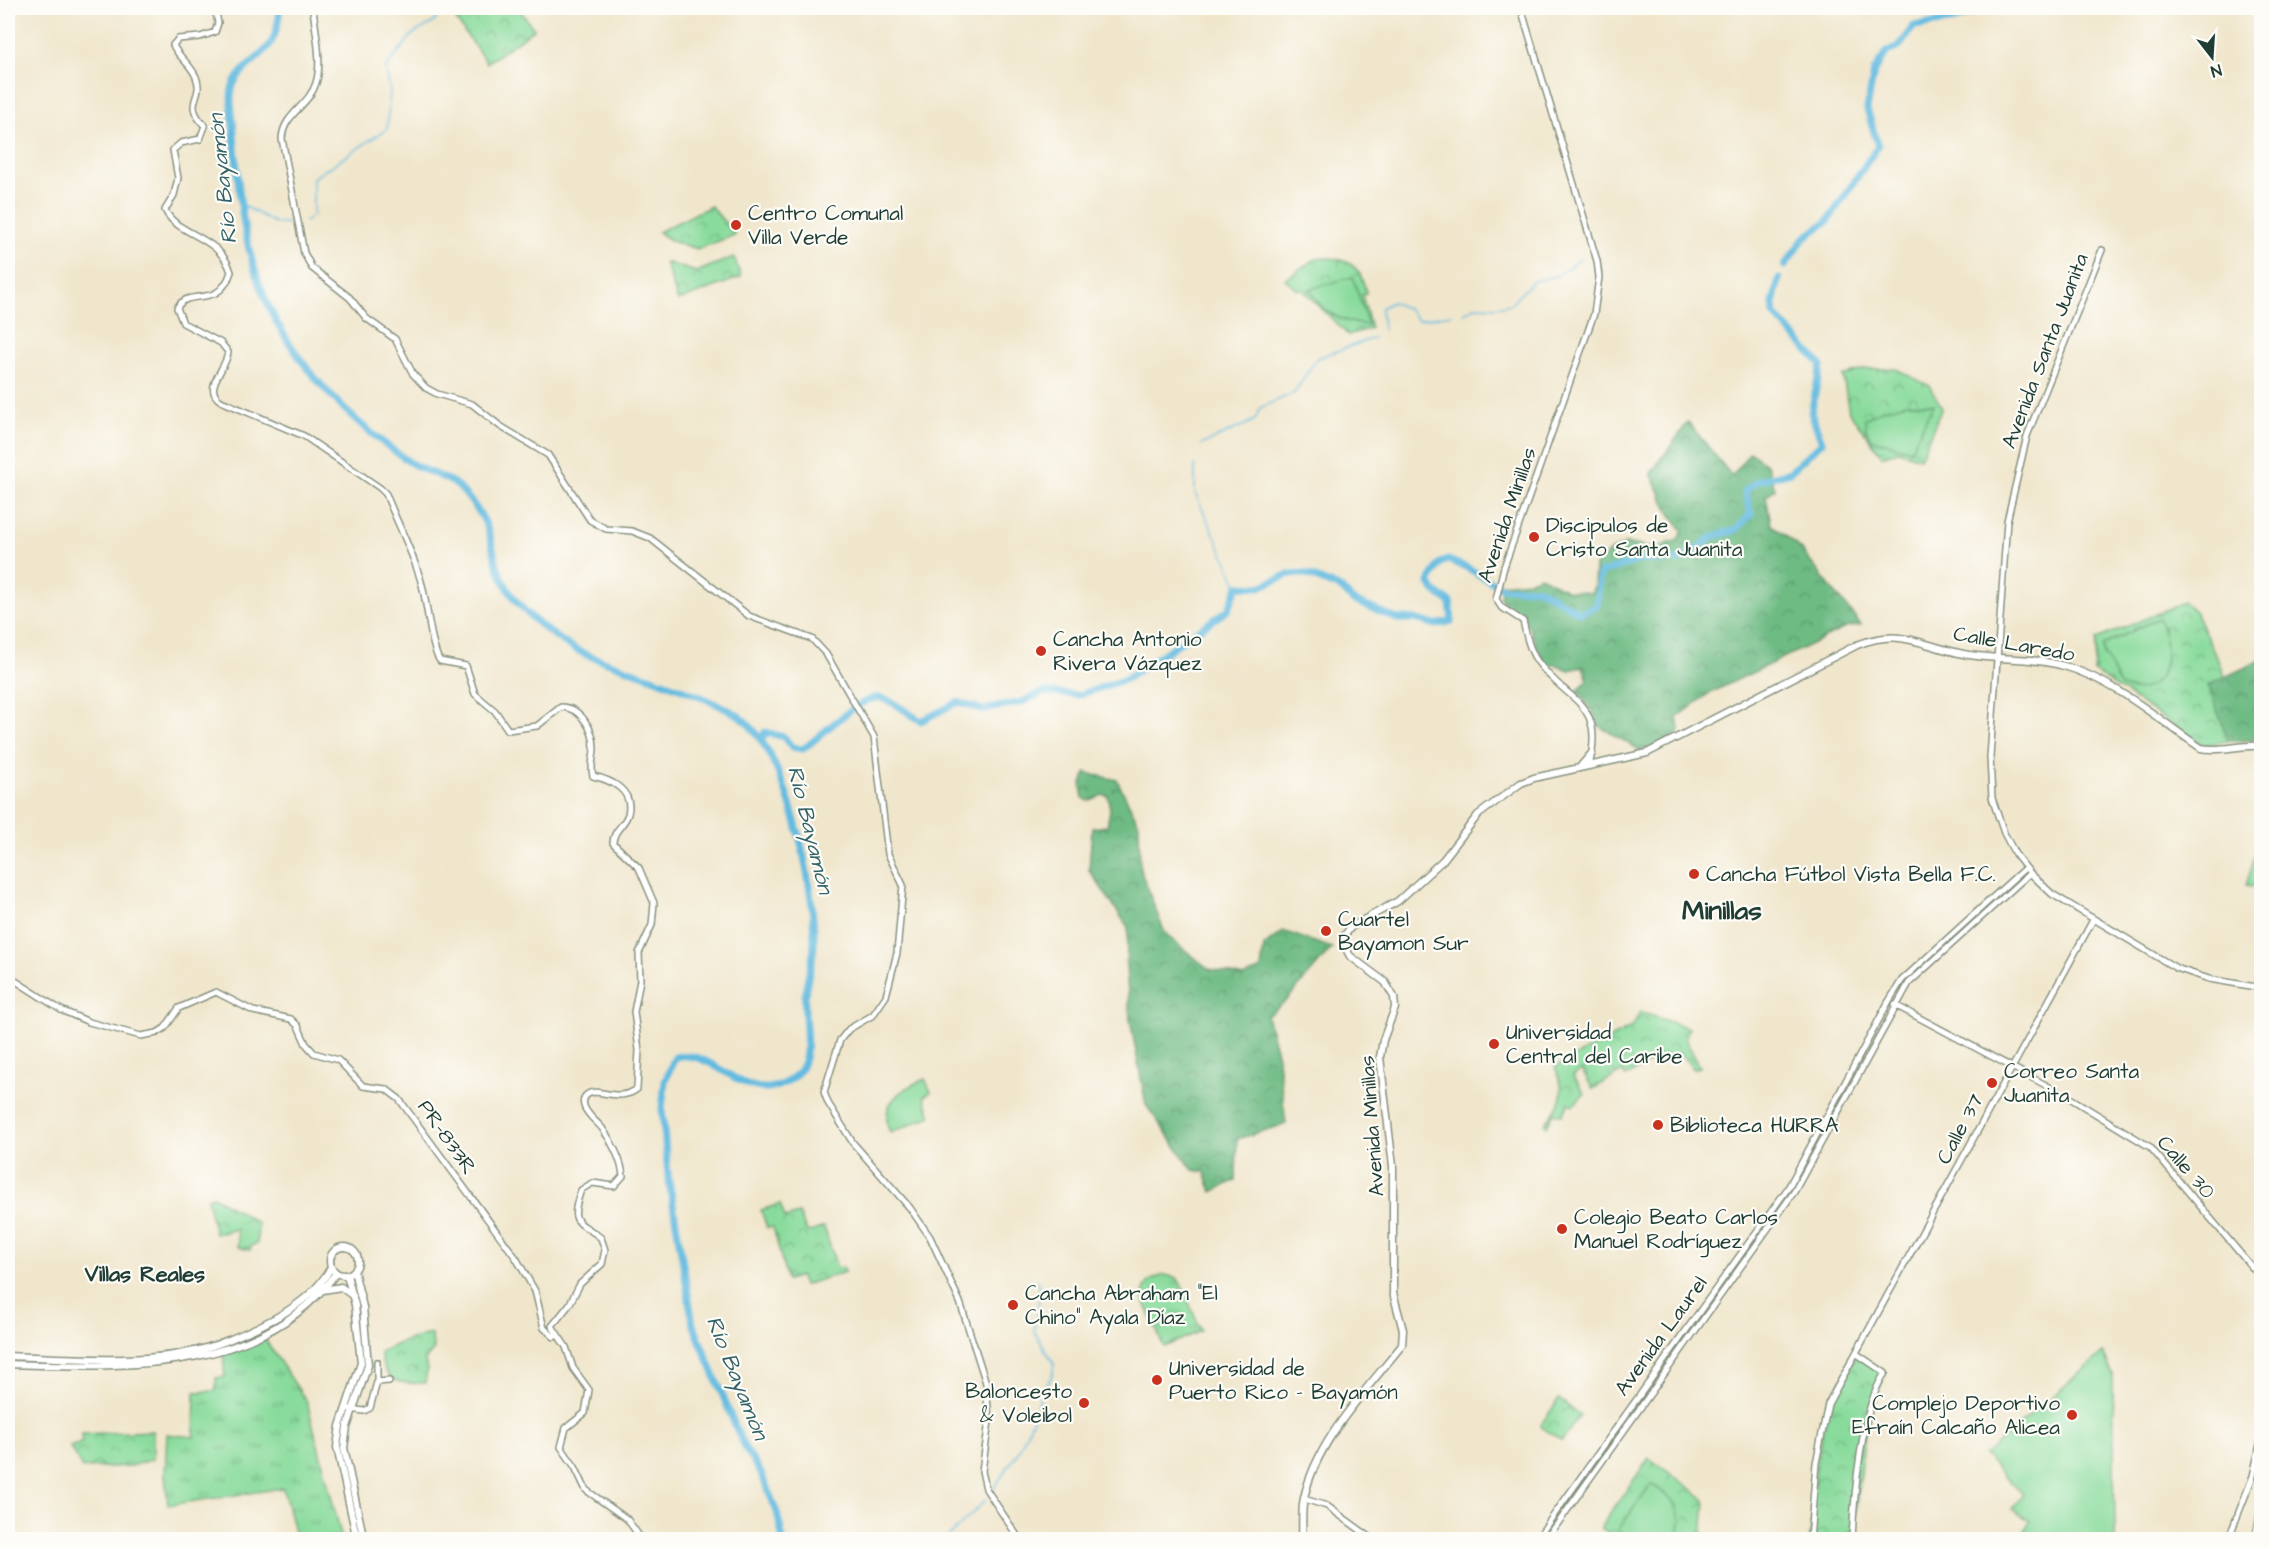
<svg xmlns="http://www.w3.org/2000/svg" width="2269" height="1547" font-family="'Architects Daughter',sans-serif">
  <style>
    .grass { fill: url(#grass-tufts); stroke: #548c68; stroke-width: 1.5 }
    .forest { fill: url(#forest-crowns); stroke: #467c5c; stroke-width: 1.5 }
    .park { fill: url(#park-crowns); stroke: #548c68; stroke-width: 1.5 }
    .garden { fill: #89db9c; stroke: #548c68; stroke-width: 1.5 }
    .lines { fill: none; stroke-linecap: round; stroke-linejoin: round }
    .stream { stroke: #63bbe0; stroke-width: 1.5 }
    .river { stroke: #63bbe0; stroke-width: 7 }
    .tertiary-casing { stroke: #889280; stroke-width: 8 }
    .secondary-casing { stroke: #889280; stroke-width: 9 }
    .motorway-casing { stroke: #889280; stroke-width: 10 }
    .tertiary { stroke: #fff; stroke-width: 5 }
    .secondary { stroke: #fff; stroke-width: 6 }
    .motorway { stroke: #fff; stroke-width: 8 }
    .poi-dot { fill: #c8321e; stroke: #fdfcf7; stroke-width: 2 }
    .labels { text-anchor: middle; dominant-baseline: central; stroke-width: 4.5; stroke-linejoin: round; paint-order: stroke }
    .poi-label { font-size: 21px; fill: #1f3d34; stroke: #fdfcf7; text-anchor: start }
    .street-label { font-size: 21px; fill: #1f3d34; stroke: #fdfcf7 }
    .water-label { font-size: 22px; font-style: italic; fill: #336368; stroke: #fdfcf7 }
    .neighbourhood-label { font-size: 22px; font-weight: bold; fill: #1f3d34; stroke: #fdfcf7 }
    .district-label { font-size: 27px; font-weight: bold; fill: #1f3d34; stroke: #fdfcf7 }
  </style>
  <defs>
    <pattern id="grass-tufts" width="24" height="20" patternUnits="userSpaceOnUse" patternTransform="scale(1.5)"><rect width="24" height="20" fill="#89db9c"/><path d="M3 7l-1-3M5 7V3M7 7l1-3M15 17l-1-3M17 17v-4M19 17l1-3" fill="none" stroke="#6fb380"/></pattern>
    <pattern id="forest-crowns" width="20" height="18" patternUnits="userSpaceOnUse" patternTransform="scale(1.5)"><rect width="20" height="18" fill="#6ebb84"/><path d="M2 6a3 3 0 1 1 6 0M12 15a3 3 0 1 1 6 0" fill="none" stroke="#5a996d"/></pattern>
    <pattern id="park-crowns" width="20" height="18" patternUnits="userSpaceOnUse" patternTransform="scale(1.5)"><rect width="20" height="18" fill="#89db9c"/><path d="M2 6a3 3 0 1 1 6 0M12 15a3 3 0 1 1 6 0" fill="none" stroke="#6fb380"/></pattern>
  </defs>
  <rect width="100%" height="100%" fill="#fdfcf7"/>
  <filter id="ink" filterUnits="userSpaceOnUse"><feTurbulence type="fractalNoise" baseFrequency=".0167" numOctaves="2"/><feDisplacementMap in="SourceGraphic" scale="12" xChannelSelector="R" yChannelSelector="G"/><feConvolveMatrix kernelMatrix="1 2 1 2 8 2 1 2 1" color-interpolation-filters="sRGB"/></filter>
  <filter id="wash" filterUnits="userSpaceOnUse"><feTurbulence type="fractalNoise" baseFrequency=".008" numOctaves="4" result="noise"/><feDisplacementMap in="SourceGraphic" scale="24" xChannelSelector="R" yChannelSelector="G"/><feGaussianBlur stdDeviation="1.35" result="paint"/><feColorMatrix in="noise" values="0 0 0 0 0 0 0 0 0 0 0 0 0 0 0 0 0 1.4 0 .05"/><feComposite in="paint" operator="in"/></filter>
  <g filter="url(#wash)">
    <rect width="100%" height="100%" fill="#f0e6cc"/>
    <path class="grass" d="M1165 1275 1177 1278 1181 1284 1201 1331 1164 1347 1143 1298C1143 1283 1152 1278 1165 1275Z
      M264 1338 307 1402 342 1539H296L283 1488 168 1505 165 1474 167 1434 194 1437 195 1392 216 1391V1378L225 1377 223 1355Z"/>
    <path class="forest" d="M1688 422 1732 476 1750 452 1767 465 1775 489 1766 496 1771 524 1797 545 1861 625 1845 628 1708 694 1677 718 1680 732 1653 748 1641 751 1597 725 1594 713 1577 691 1588 680 1583 667 1569 670 1555 664 1549 668C1527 640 1538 622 1504 603L1500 598 1502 584 1528 581 1540 576 1569 591 1591 593 1594 587 1595 565 1609 552 1627 543 1654 549 1678 540 1683 531 1669 512 1651 473Z
      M2261 660V740L2228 741 2208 685Z
      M1086 773 1117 780 1139 824 1140 869 1164 931 1175 942 1209 969 1244 977 1261 969 1264 946 1283 931 1332 948 1287 1000 1267 1016 1277 1053 1286 1124 1237 1139 1236 1180 1212 1192 1205 1172 1193 1170 1146 1105 1130 1020 1126 967 1128 927 1089 870 1092 828 1107 826 1110 810 1108 796 1102 795 1089 801 1083 798 1081 785Z"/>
    <path class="park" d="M472 8H518L534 29 487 63 456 20Z
      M711 206 735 235 698 249 674 242 658 232Z
      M734 257 741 277 678 301 665 262 696 272Z
      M1315 259C1345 255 1361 264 1366 293L1362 295 1371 328 1348 335 1302 289 1298 290 1285 279Z
      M1866 369H1896L1930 386 1942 408 1920 458 1898 451 1882 456 1849 412 1843 376Z
      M2184 602 2195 611 2225 677 2208 685 2228 741 2204 745 2094 672 2097 639Z
      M1640 1012 1689 1028 1685 1039 1700 1067 1693 1069 1680 1053 1669 1060 1665 1054 1625 1077 1623 1071 1593 1089 1582 1070 1573 1076 1585 1094 1573 1105 1569 1103 1562 1115 1554 1113 1547 1126 1545 1124C1562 1101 1567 1094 1555 1067L1633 1026Z
      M213 1196 258 1223 257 1244 252 1245 250 1250 238 1247 237 1229 215 1234 207 1198Z
      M780 1204 785 1218 799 1214 806 1230 810 1232 824 1227 837 1268 843 1267 845 1272 804 1285 800 1276 787 1280 773 1227 767 1228 761 1210Z
      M431 1334 434 1349 425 1360 427 1370 425 1383C398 1385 384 1382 380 1352L407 1340Z
      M1857 1354 1885 1373 1866 1423 1852 1539 1810 1540 1816 1463 1828 1404Z
      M1559 1399 1580 1415 1562 1441 1540 1426Z
      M153 1431V1459L132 1466 82 1468 70 1447 82 1442V1434Z
      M1649 1458 1705 1499 1702 1539H1616L1601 1529 1602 1525Z"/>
    <path class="garden" d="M1352 277 1353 278 1368 325C1344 323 1320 313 1310 289Z
      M1906 403 1933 404 1911 450 1871 439 1866 429 1865 419 1881 410Z
      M2159 618C2169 643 2173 686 2137 690 2131 690 2124 689 2120 684 2113 676 2108 661 2103 651V645Z
      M2261 838V887L2246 885Z
      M925 1079 931 1092 924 1096 931 1116 890 1133C878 1103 901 1089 925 1079Z
      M2103 1353 2113 1375 2115 1539H2036L2024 1531 2030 1521 2012 1509 2023 1494 1984 1455Z
      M1651 1484C1673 1497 1687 1513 1676 1539H1632L1618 1530Z"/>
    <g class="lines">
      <path class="stream" d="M241 204 275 223H295
        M305 222 313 215V178L387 129 390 91 386 68 413 34 434 22 443 8
        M1464 313 1477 306 1496 307 1511 304 1533 281 1557 276 1580 259
        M1383 330 1381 308 1392 302 1408 309 1418 320 1452 314
        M1201 445 1255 420 1260 408 1294 393 1317 358 1374 338
        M1195 465V493L1238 586
        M991 1492 1017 1454 1034 1417 1041 1394 1052 1376 1054 1364 1034 1331 1040 1292 1037 1280
        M945 1540 986 1500"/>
      <path class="river" d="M280 8C279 19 277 33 271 43 261 59 237 69 232 89 229 101 234 121 234 134 239 200 244 261 276 321 307 378 355 424 408 461 423 472 441 474 455 484 463 490 473 504 479 512 491 529 492 550 498 568 510 604 541 628 573 648 587 657 605 661 621 667 652 678 683 688 712 702 720 706 731 710 739 716 788 752 815 885 814 944 814 961 806 978 805 995 802 1030 821 1070 778 1086 741 1100 712 1047 675 1057L665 1081 662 1109 668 1175 693 1324 744 1447 761 1473 777 1512 783 1540
        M1785 266 1804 238 1828 221 1878 146 1867 109 1874 71 1887 52 1899 47 1914 26 1955 20 1982 8
        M762 740 765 732 784 737 792 747 803 749C819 738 862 694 880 698 893 700 909 714 921 721L958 702 983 710 1022 702 1044 692 1079 695 1126 679 1228 610 1238 586 1260 587 1289 574H1306L1342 589 1352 600 1397 619H1415L1436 625 1452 621 1450 602 1434 591 1429 582 1440 563 1448 560 1468 568 1502 588 1540 589 1580 613 1597 606 1600 573 1641 560H1682L1714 536 1736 530 1751 514 1745 491 1757 481 1790 472 1822 442 1811 413 1821 365 1774 314 1773 303 1779 279"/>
    </g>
  </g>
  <g filter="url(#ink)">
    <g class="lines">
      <g class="tertiary-casing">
        <path id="tertiary" d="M215 8 218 23 215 32 200 37 178 39 173 45C178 57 191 64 196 77 205 99 181 101 205 126L200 139 181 143 173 150 178 178 174 195 165 210C177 236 220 235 231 272 218 311 189 286 177 308L183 323 221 343 228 352C227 369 201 388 221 401L304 436 380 488 386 494C397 523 414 554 422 585 427 602 431 650 440 661L466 666 475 694 495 711 508 730 537 726 561 707C580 707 594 729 594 748 594 758 590 765 593 776 611 780 634 790 628 814 625 825 613 830 613 843L639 868 654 903 652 925 639 953 640 980 634 1012 639 1050 637 1089C619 1103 597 1087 588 1094 583 1097 583 1102 584 1106 587 1115 596 1121 602 1128 611 1140 622 1161 623 1176L614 1186 592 1183 581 1190C568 1226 579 1220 601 1238L605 1250 602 1264 580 1284 569 1305 552 1326 566 1347 573 1368 589 1390 585 1413 566 1428 561 1447 575 1467 586 1490 627 1519 642 1540
          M313 8C315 31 323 61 316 83 309 106 283 114 282 139L304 253 312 268 350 298 366 318 395 339 413 374 426 388 437 394 472 404 500 426 548 455 590 520 606 529 632 531 650 538 749 616 812 639 826 654 874 737 888 854 903 885 897 953 886 996 873 1015 849 1029 840 1040 824 1092 828 1103 853 1143 910 1208 930 1237 960 1302 986 1383 989 1421 982 1471 986 1489 1020 1540
          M1521 8 1597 261 1599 277 1594 314 1504 567 1496 599 1501 607 1523 621C1526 634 1529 649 1537 661 1567 703 1606 700 1589 766
          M2102 250 2027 436 2007 521 1990 757 1992 798 2004 833 2015 854 2030 873 2052 894 2176 968 2209 979 2262 988
          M8 976 61 1010 89 1022 141 1036 157 1033 165 1028 179 1008 216 992 253 1011 291 1019 298 1026 306 1044 314 1053 338 1060 363 1086 386 1089 399 1099 516 1258 535 1291 544 1328 554 1337 557 1335
          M1895 1005 2070 1098 2150 1147 2262 1279
          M377 1382 389 1381
          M350 1409 364 1411 370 1408 377 1382V1362
          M1304 1499 1327 1506 1374 1540
          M1536 1540 1788 1188 1889 1001 1902 980 2025 868
          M1546 1540 1794 1192 1909 983 2030 873
          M1810 1540 1816 1463 1828 1404 2093 920
          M1852 1540C1854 1497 1861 1407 1885 1373L1857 1354
          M2228 1540 2253 1476 2262 1435"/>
      </g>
      <g class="secondary-casing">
        <path id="secondary" d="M1581 766 1592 753
          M330 1261a14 14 0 1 1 28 0a14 14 0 1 1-28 0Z
          M354 1271 363 1307 368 1365 347 1427 344 1448 364 1540
          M347 1275 355 1305 361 1363 340 1426 337 1447 357 1540
          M323 1290 341 1287 353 1296
          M8 1356C62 1358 137 1364 190 1352 215 1347 239 1336 262 1325 289 1312 317 1294 331 1267
          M8 1364C119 1367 262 1376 336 1273
          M1302 1540C1303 1526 1301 1511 1304 1498 1317 1439 1366 1391 1402 1345L1403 1330 1393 1293V1166L1380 1057 1383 1040 1395 1008 1394 997 1385 982 1350 956 1343 943 1344 936 1351 927 1398 901 1443 860 1478 815 1521 783 1534 778 1647 753 1857 645C1900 628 1918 644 1959 653 1993 661 2030 656 2064 666 2114 680 2158 719 2201 748 2220 752 2241 744 2262 746"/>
      </g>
      <g class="motorway-casing">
        <path id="motorway" d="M2256 1540 2262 1510"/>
      </g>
      <use href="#tertiary" class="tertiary"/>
      <use href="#secondary" class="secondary"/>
      <use href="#motorway" class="motorway"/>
    </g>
  </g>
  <g class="poi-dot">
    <circle cx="736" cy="225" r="6"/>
    <circle cx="1534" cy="537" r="6"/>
    <circle cx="1041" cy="651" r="6"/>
    <circle cx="1694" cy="874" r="6"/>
    <circle cx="1326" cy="931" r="6"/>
    <circle cx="1494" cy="1044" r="6"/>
    <circle cx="1992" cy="1083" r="6"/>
    <circle cx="1658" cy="1125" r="6"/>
    <circle cx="1562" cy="1229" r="6"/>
    <circle cx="1013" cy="1305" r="6"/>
    <circle cx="1157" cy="1380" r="6"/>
    <circle cx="1084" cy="1403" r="6"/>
    <circle cx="2072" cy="1415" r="6"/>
  </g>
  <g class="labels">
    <g class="poi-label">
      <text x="748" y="213">Centro Comunal<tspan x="748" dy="24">Villa Verde</tspan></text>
      <text x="1546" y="525">Discipulos de<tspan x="1546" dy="24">Cristo Santa Juanita</tspan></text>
      <text x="1053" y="639">Cancha Antonio<tspan x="1053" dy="24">Rivera Vázquez</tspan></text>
      <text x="1706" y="874">Cancha Fútbol Vista Bella F.C.</text>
      <text x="1338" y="919">Cuartel<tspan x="1338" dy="24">Bayamon Sur</tspan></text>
      <text x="1506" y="1032">Universidad<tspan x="1506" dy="24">Central del Caribe</tspan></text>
      <text x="2004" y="1071">Correo Santa<tspan x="2004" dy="24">Juanita</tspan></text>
      <text x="1670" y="1125">Biblioteca HURRA</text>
      <text x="1574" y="1217">Colegio Beato Carlos<tspan x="1574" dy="24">Manuel Rodríguez</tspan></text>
      <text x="1025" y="1293">Cancha Abraham "El<tspan x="1025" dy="24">Chino" Ayala Díaz</tspan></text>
      <text x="1169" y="1368">Universidad de<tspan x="1169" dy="24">Puerto Rico - Bayamón</tspan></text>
      <text x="1072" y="1391" text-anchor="end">Baloncesto<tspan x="1072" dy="24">&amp; Voleibol</tspan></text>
      <text x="2060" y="1403" text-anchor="end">Complejo Deportivo<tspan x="2060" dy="24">Efraín Calcaño Alicea</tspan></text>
    </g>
    <g class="street-label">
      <text transform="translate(2045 351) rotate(-69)">Avenida Santa Juanita</text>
      <text transform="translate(1507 515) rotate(-71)">Avenida Minillas</text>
      <text transform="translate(2014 644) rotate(10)">Calle Laredo</text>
      <text transform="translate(1372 1126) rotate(-94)">Avenida Minillas</text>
      <text transform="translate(1960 1129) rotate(-62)">Calle 37</text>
      <text transform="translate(447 1137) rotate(55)">PR-833R</text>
      <text transform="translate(2186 1167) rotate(49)">Calle 30</text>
      <text transform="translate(1661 1336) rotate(-54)">Avenida Laurel</text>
    </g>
    <g class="water-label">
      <text transform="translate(223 179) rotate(-96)">Río Bayamón</text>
      <text transform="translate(810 830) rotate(76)">Río Bayamón</text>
      <text transform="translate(737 1378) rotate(68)">Río Bayamón</text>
    </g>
    <g class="neighbourhood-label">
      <text x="145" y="1274">Villas Reales</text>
    </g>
    <g class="district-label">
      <text x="1722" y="911">Minillas</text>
    </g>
  </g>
  <rect width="2269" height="1547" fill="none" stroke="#fdfcf7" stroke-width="30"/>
  <g transform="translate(2212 57) rotate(163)" stroke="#fdfcf7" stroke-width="4.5" paint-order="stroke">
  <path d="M0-4.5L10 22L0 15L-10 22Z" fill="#1f3d34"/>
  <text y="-9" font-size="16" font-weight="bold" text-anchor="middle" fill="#1f3d34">N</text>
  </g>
</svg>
